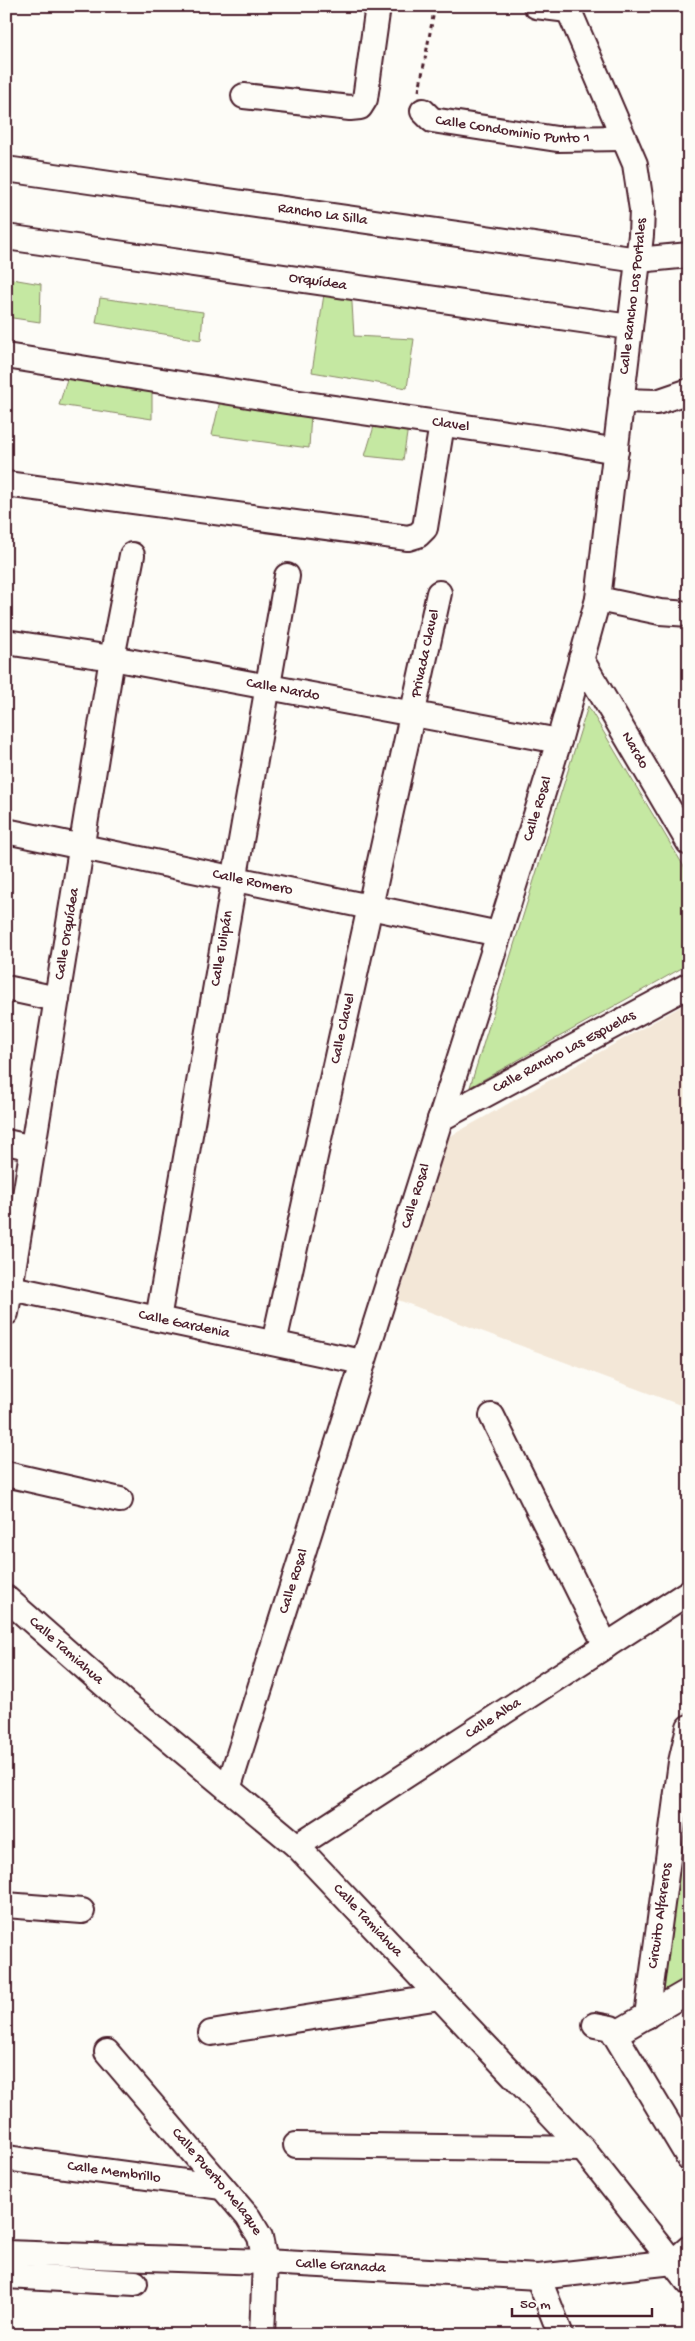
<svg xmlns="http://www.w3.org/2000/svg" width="695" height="2341" font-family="'Gochi Hand',sans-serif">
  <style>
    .built { fill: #f3e7d7 }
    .green { fill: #c5e8a2; stroke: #888466 }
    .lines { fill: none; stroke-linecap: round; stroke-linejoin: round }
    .minor-casing { stroke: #4a1f2b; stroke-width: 28 }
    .path { stroke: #4a1f2b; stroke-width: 3; stroke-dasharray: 4 4; stroke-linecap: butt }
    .minor { stroke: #fdfcf7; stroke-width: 24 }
    .labels { text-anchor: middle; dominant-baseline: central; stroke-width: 4.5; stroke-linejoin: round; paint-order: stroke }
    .street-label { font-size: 15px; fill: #4a1f2b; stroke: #fdfcf7 }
  </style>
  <rect width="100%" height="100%" fill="#fdfcf7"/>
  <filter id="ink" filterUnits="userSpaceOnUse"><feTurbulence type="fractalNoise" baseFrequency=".02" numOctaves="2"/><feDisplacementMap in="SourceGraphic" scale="10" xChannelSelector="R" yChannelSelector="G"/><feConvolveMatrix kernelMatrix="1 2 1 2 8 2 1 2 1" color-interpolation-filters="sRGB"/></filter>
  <g filter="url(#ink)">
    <path class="built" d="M689 1002V1371L683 1406 398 1300 447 1138Z"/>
    <path class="green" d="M6 278 41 284 40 322 6 317Z
      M351 287 354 336 414 339 407 388 312 372 325 288Z
      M100 298 203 312 201 340 96 323Z
      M67 379 152 389V419L59 405Z
      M220 401 311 412 309 448 212 435Z
      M375 423 408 427 403 460 365 456Z
      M588 706 689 875V964L470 1087Z
      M689 1768V1977L659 1994Z"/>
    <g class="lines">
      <g class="minor-casing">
        <g id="minor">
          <path d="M536 6 568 10"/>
          <path d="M244 96 350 108 360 107 365 99 378 6"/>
          <path id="s1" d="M423 111 432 120 557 139 623 138"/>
          <path id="s2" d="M6 169 638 260 689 255"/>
          <path id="s3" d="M6 237 630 327"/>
          <path id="s4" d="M6 356 286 401 555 440 616 451"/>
          <path d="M621 401 657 402 689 391"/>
          <path d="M6 484 408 538 418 535 425 528 442 424"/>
          <path d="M598 599 660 612 689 614"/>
          <path id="s5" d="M6 642 112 658 559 741"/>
          <path id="s6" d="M581 659 689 843"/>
          <path id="s7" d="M6 831 499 934"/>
          <path d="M6 988 57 999"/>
          <path id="s8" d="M440 1119 689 985"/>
          <path d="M6 1142 33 1148"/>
          <path id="s9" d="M6 1287 362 1362"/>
          <path id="s10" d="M6 1313 112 658 132 555"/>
          <path id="s11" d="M158 1319 287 576"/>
          <path id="s12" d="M274 1343 439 593"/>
          <path d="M492 1416 606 1646"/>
          <path d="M6 1474 120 1500"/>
          <path id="s13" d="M6 1598 125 1703 297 1846 583 2149 689 2283"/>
          <path id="s14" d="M228 1789 499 934 559 741 598 599 641 235 642 210 635 164 567 6"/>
          <path id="s15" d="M297 1846 689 1592"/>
          <path d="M6 1905 82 1911"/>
          <path id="s16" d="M647 2016 681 1762 689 1727"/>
          <path d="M595 2025 611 2028 689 2158"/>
          <path d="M211 2033 440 1997"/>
          <path d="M615 2034 689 1991"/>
          <path id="s17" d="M107 2052 248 2217 260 2237 265 2262 262 2335"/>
          <path d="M296 2145 583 2149"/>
          <path id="s18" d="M6 2158 222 2187"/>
          <path id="s19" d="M6 2253 265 2262 538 2277 673 2262 689 2248"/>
          <path d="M6 2276 135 2283"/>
          <path d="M538 2277 561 2335"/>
        </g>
      </g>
      <path class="path" d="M419 91 435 6"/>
      <use href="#minor" class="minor"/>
    </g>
  </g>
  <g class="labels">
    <g class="street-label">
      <text stroke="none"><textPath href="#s1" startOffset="94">Calle Condominio Punto 1</textPath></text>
      <text stroke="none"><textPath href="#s2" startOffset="320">Rancho La Silla</textPath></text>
      <text stroke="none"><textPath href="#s3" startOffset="315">Orquídea</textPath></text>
      <text stroke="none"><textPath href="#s14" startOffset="1551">Calle Rancho Los Portales</textPath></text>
      <text stroke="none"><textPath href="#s4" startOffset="450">Clavel</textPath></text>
      <text stroke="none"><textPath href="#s12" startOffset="706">Privada Clavel</textPath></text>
      <text stroke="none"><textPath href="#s5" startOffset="281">Calle Nardo</textPath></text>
      <text stroke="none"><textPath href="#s6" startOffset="106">Nardo</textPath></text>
      <text stroke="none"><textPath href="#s14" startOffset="1028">Calle Rosal</textPath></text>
      <text stroke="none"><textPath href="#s7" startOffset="252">Calle Romero</textPath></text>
      <text stroke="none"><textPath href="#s10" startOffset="384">Calle Orquídea</textPath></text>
      <text stroke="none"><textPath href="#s11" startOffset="376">Calle Tulipán</textPath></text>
      <text stroke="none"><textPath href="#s12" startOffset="322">Calle Clavel</textPath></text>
      <text stroke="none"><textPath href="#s8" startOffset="141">Calle Rancho Las Espuelas</textPath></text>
      <text stroke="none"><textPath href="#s14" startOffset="622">Calle Rosal</textPath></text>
      <text stroke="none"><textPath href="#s9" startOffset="182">Calle Gardenia</textPath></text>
      <text stroke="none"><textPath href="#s14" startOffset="218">Calle Rosal</textPath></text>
      <text stroke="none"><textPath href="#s13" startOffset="80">Calle Tamiahua</textPath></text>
      <text stroke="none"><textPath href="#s15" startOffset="234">Calle Alba</textPath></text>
      <text stroke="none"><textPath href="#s16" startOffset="101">Circuito Alfareros</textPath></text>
      <text stroke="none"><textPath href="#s13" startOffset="485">Calle Tamiahua</textPath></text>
      <text stroke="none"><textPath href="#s18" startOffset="109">Calle Membrillo</textPath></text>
      <text stroke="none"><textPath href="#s17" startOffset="170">Calle Puerto Melaque</textPath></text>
      <text stroke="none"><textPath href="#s19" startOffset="335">Calle Granada</textPath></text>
    </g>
  </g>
  <rect width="695" height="2341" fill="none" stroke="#fdfcf7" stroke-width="25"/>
  <rect x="12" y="12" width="670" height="2316" fill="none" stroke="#4a1f2b" stroke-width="2" filter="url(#ink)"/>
  <path d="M512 2308v8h140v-8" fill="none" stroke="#4a1f2b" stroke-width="2.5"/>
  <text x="520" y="2308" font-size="15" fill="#4a1f2b" stroke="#fdfcf7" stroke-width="4" paint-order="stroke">50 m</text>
</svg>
